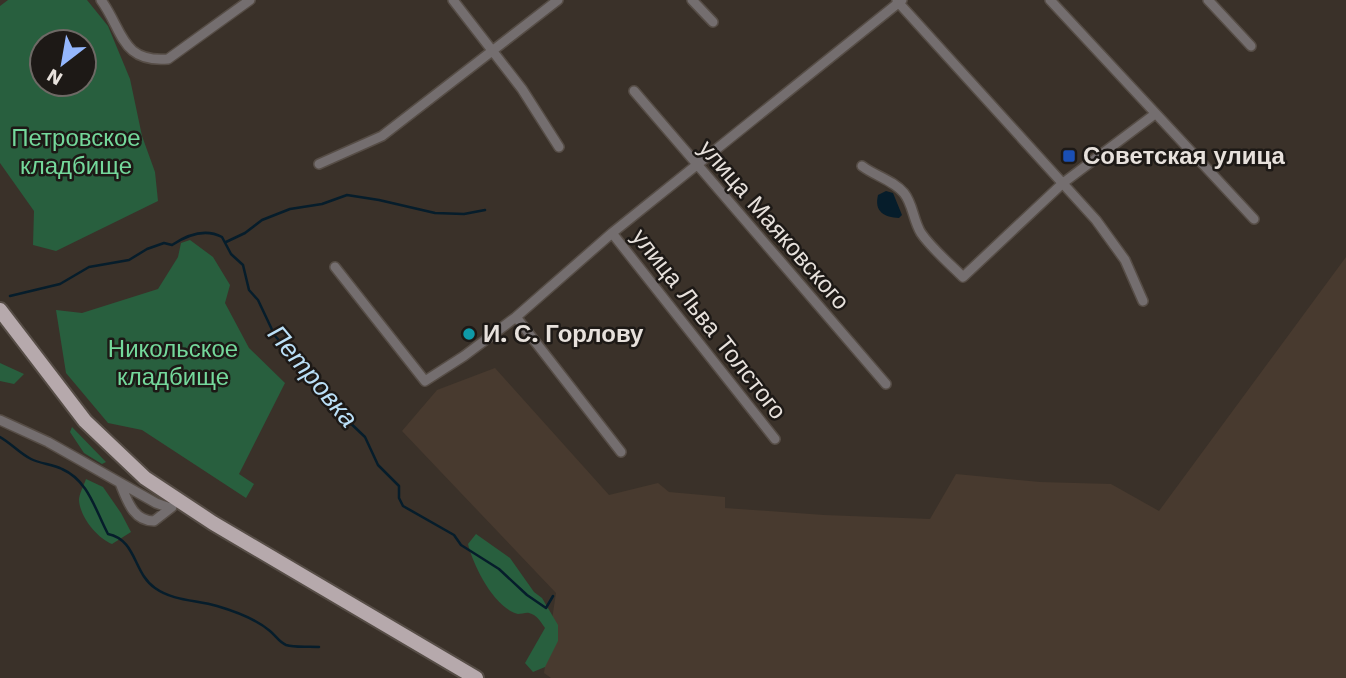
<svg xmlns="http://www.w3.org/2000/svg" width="1346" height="678" font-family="'Work Sans',sans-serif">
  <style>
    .built { fill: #483a2f }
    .green { fill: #285f3e; fill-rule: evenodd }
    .water { fill: #061d2b }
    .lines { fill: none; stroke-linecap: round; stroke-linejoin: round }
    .stream { stroke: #061d2b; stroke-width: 2.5 }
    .street-casing { stroke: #564d46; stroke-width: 12 }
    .primary-casing { stroke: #564d46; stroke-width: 18 }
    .street { stroke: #746e6f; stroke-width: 9 }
    .primary { stroke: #b6a9ac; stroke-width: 14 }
    .transit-dot { fill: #1a4fb4; stroke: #1d1916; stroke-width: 2.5 }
    .culture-dot { fill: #0f9aa8; stroke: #1d1916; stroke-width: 2.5 }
    .labels { text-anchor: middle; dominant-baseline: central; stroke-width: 5; stroke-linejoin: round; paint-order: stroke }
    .park-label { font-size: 24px; fill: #74d89b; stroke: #1d1916 }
    .poi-label { font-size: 24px; font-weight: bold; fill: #e7e1dc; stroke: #1d1916; text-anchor: start }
    .street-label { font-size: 24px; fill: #e7e1dc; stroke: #1d1916 }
    .water-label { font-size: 26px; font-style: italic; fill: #bbe0f8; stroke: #1d1916 }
  </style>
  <rect width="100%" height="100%" fill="#3a3129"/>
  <path class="built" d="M1346 257V678H551L544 673 556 593 402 431 437 390 495 368 609 495 658 483 669 492 725 497V508L824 515 930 519 956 474 1040 482 1111 484 1159 511Z"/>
  <path class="green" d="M8 0H87L108 26 130 79 142 136 155 172 158 201 56 251 33 245 34 211 0 163V6ZM42 42H84V84H42Z
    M190 240 213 257 230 285 225 303 249 348 285 383 239 474 254 484 246 498 142 430 108 423 66 373 56 310 82 313 158 289 178 257 181 243Z
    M0 363 24 374 14 384 0 381Z
    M72 427 106 462 102 464 84 453 70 432Z
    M86 479 103 487 121 513 131 532 112 544C97 538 80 517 79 500 79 494 84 485 86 479Z
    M476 534 510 558 534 592 542 598 558 625V641L545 667 533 672 525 663 545 628C541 622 537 615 529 613 527 612 521 614 518 614 494 608 473 565 468 544Z"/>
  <path class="water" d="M886 191 893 193 902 215 899 218C884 217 874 212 878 195Z"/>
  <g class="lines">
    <path class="stream" d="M226 242 245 233 262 220 290 209 322 204 347 195 379 200 435 213 464 214 485 210
      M10 296 60 284 89 267 129 260 147 249 164 243 172 245C187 235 205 228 222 237L231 254 243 265 249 290 258 300 275 336 293 355 300 357 309 365 344 417 365 437 378 465 399 486V498L403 506 454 535 461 545 499 569 527 595 546 608 553 596
      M0 437C11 443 19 453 31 459 41 464 52 464 62 469 89 481 95 510 108 534 137 540 133 573 155 588 173 601 196 600 217 606 234 611 256 619 270 631 276 636 279 642 286 645 296 648 308 646 319 647"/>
    <g class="street-casing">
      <path id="street" d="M101 0C123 30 121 63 168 59L250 0
        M453 0 522 89 559 147
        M692 0 713 22
        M1050 0 1254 219
        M1208 0 1251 46
        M897 1 1096 220 1125 260 1143 301
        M634 91 886 384
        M319 164 382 136 558 0
        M862 166C875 176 893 180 904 193 913 204 913 220 921 233 932 249 949 263 963 277L1063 183 1155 114
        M612 233 775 439
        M335 267 425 381 464 356 516 317 621 452
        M516 317 612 233 902 0
        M0 420 48 442 156 503 170 508
        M120 483C127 500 133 521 154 521L172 507"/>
    </g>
    <g class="primary-casing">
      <path id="primary" d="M0 310 85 421 145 478 213 523 476 678"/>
    </g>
    <use href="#street" class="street"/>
    <use href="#primary" class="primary"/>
  </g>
  <rect class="transit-dot" x="1062" y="149" width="14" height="14" rx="3.5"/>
  <circle class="culture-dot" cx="469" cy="334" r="7"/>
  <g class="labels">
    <g class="park-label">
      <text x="76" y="138">Петровское<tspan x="76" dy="28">кладбище</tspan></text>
      <text x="173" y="349">Никольское<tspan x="173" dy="28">кладбище</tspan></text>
    </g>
    <g class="poi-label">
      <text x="1083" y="156">Советская улица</text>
      <text x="483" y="334">И. С. Горлову</text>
    </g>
    <g class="street-label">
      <text transform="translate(774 225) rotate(49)">улица Маяковского</text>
      <text transform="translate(709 324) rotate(52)">улица Льва Толстого</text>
    </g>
    <g class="water-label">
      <text transform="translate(313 376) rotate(50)">Петровка</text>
    </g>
  </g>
  <g transform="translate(63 63) rotate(211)"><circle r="33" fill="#1d1916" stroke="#6e6965" stroke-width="2"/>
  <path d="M0-5L12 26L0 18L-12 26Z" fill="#94b7fd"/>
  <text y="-10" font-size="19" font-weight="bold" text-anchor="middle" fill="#e7e1dc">N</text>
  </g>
</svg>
